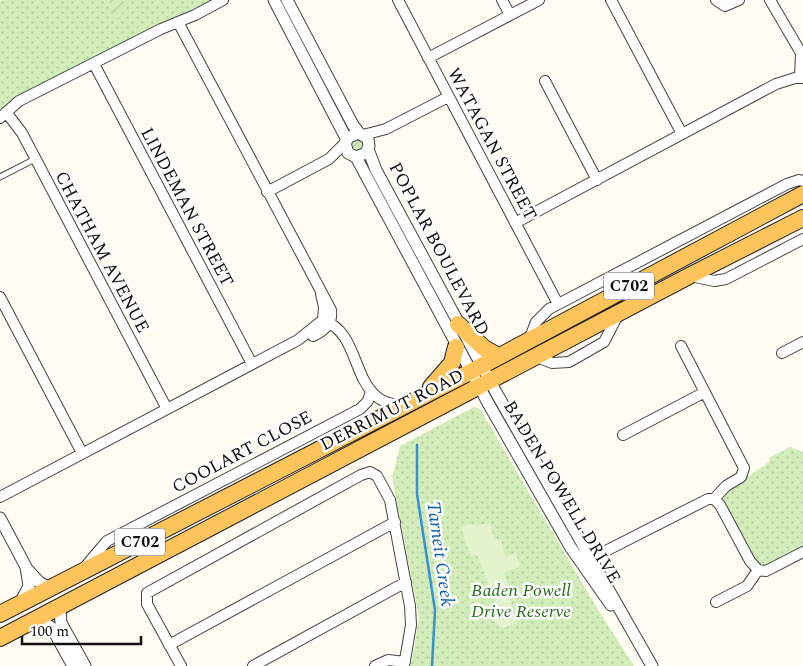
<svg xmlns="http://www.w3.org/2000/svg" width="803" height="666" font-family="Spectral,serif">
  <style>
    .park { fill: url(#park-dots) }
    .garden { fill: url(#garden-furrows) }
    .pitch { fill: #e4f3cc }
    .lines { fill: none; stroke-linecap: round; stroke-linejoin: round }
    .stream { stroke: #388fd4; stroke-width: 2.5 }
    .service-casing { stroke: #434343; stroke-width: 7 }
    .minor-casing { stroke: #434343; stroke-width: 12 }
    .tertiary-casing { stroke: #434343; stroke-width: 13 }
    .trunk-casing { stroke: #212121; stroke-width: 18 }
    .service { stroke: #fff; stroke-width: 5 }
    .minor { stroke: #fff; stroke-width: 10 }
    .tertiary { stroke: #fff; stroke-width: 11 }
    .trunk { stroke: #fdc45c; stroke-width: 16 }
    .labels { text-anchor: middle; dominant-baseline: central; stroke-width: 5; stroke-linejoin: round; paint-order: stroke }
    .shield { fill: #fff; stroke: #585858; stroke-width: 1 }
    .shield-label { font-size: 16px; font-weight: bold; fill: #101010 }
    .street-label { font-size: 18px; fill: #101010; stroke: #fff }
    .park-label { font-size: 18px; font-style: italic; fill: #296d1c; stroke: #fff }
    .water-label { font-size: 19px; font-style: italic; fill: #1161aa; stroke: #fff }
  </style>
  <defs>
    <pattern id="park-dots" width="8" height="8" patternUnits="userSpaceOnUse" patternTransform="scale(1.25)"><rect width="8" height="8" fill="#d2edba"/><path d="M2 2h.1M6 6h.1" fill="none" stroke="#b3ca9f" stroke-width="1.8" stroke-linecap="round"/></pattern>
    <pattern id="garden-furrows" width="10" height="10" patternUnits="userSpaceOnUse" patternTransform="scale(1.25)"><rect width="10" height="10" fill="#d2edba"/><path d="M-1 1l2-2M0 10L10 0M9 11l2-2" fill="none" stroke="#b3ca9f"/></pattern>
  </defs>
  <rect width="100%" height="100%" fill="#fffdf3"/>
  <path class="park" d="M3 0H213L159 25 18 97 0 111V1Z
    M474 407 480 409 597 608 634 666H411L419 618 392 477 400 446Z
    M790 447 803 452V548L766 567 759 566 724 504V493L769 462 770 457Z"/>
  <path class="garden" d="M109 0 130 2 118 20 112 13Z
    M351 145a6 6 0 1 1 12 0a6 6 0 1 1-12 0Z"/>
  <path class="pitch" d="M490 524 494 540H501L505 557 516 553 520 567 504 572 516 623 503 628 484 614 499 609 477 555 471 556 461 528 467 525Z"/>
  <g class="lines">
    <path class="stream" d="M417 445V494L435 610 432 666"/>
    <g class="service-casing">
      <path id="service" d="M0 177 35 159"/>
    </g>
    <g class="minor-casing">
      <path id="minor" d="M398 0 558 304
        M502 0 510 15
        M611 0 682 134
        M716 0 725 6 739 0
        M770 0 801 53 800 78
        M178 22 331 310C333 324 324 331 313 336
        M428 58 539 0
        M94 64 252 364
        M545 81 597 180
        M6 112 22 133 167 409
        M0 118 19 101 161 29 195 15 223 0
        M363 135 386 129 448 97
        M267 192 329 159 345 143
        M515 223 776 84 795 78H803
        M690 276 714 281 726 279 803 239
        M0 297 82 453
        M323 320C357 332 352 376 377 397 384 403 393 404 402 406
        M529 340 536 322 549 309 787 184 799 180 803 181
        M681 346 744 468 741 477 726 486 714 499
        M782 353 803 342
        M537 357 552 363 569 362 604 342 619 313
        M623 435 705 392
        M0 497 298 340 323 320 324 307 321 294
        M584 562 708 499H714L720 505 750 561 758 570 766 571 803 552
        M85 567 107 541 360 409 368 401 371 391
        M716 602 747 586 758 570
        M169 645 395 522
        M181 666 147 604V593L361 475 370 472 377 476 390 500 410 606 411 625 404 666
        M253 666 406 582
        M375 666 388 660 405 662"/>
    </g>
    <g class="tertiary-casing">
      <path id="tertiary" d="M274 0 347 140
        M287 0 353 125 359 133 368 139 369 146 366 153 356 157 348 153 345 143 349 137 359 133
        M368 149 376 170 497 394 652 666
        M356 157 488 403 571 548 611 605
        M0 518 26 567 29 586 20 603
        M27 569 39 582 50 588
        M60 608 61 623 85 666
        M39 618 52 628 73 666"/>
    </g>
    <g class="trunk-casing">
      <path id="trunk" d="M458 324 484 348 498 356
        M431 387 452 363 456 347
        M0 614 470 372 803 194
        M0 638 689 276 803 218"/>
    </g>
    <use href="#service" class="service"/>
    <use href="#minor" class="minor"/>
    <use href="#tertiary" class="tertiary"/>
    <use href="#trunk" class="trunk"/>
  </g>
  <g class="labels">
    <g class="shield">
      <rect x="604" y="272.5" width="50" height="27" rx="4"/>
      <rect x="115" y="528.5" width="50" height="27" rx="4"/>
    </g>
    <g class="shield-label">
      <text x="629" y="286">C702</text>
      <text x="140" y="542">C702</text>
    </g>
    <g class="street-label">
      <text transform="translate(492 144) rotate(62)">WATAGAN STREET</text>
      <text transform="translate(187 207) rotate(62)">LINDEMAN STREET</text>
      <text transform="translate(439 249) rotate(62)">POPLAR BOULEVARD</text>
      <text transform="translate(102 252) rotate(62)">CHATHAM AVENUE</text>
      <text transform="translate(392 410) rotate(-27)">DERRIMUT ROAD</text>
      <text transform="translate(242 452) rotate(-28)">COOLART CLOSE</text>
      <text transform="translate(562 492) rotate(59)">BADEN POWELL DRIVE</text>
    </g>
    <g class="park-label">
      <text x="521" y="590">Baden Powell<tspan x="521" dy="21">Drive Reserve</tspan></text>
    </g>
    <g class="water-label">
      <text transform="translate(440 554) rotate(82)">Tarneit Creek</text>
    </g>
  </g>
  <path d="M22 636v8h119v-8" fill="none" stroke="#101010" stroke-width="2.5"/>
  <text x="30" y="636" font-size="15" fill="#101010" stroke="#ffffff" stroke-width="4" paint-order="stroke">100 m</text>
</svg>
